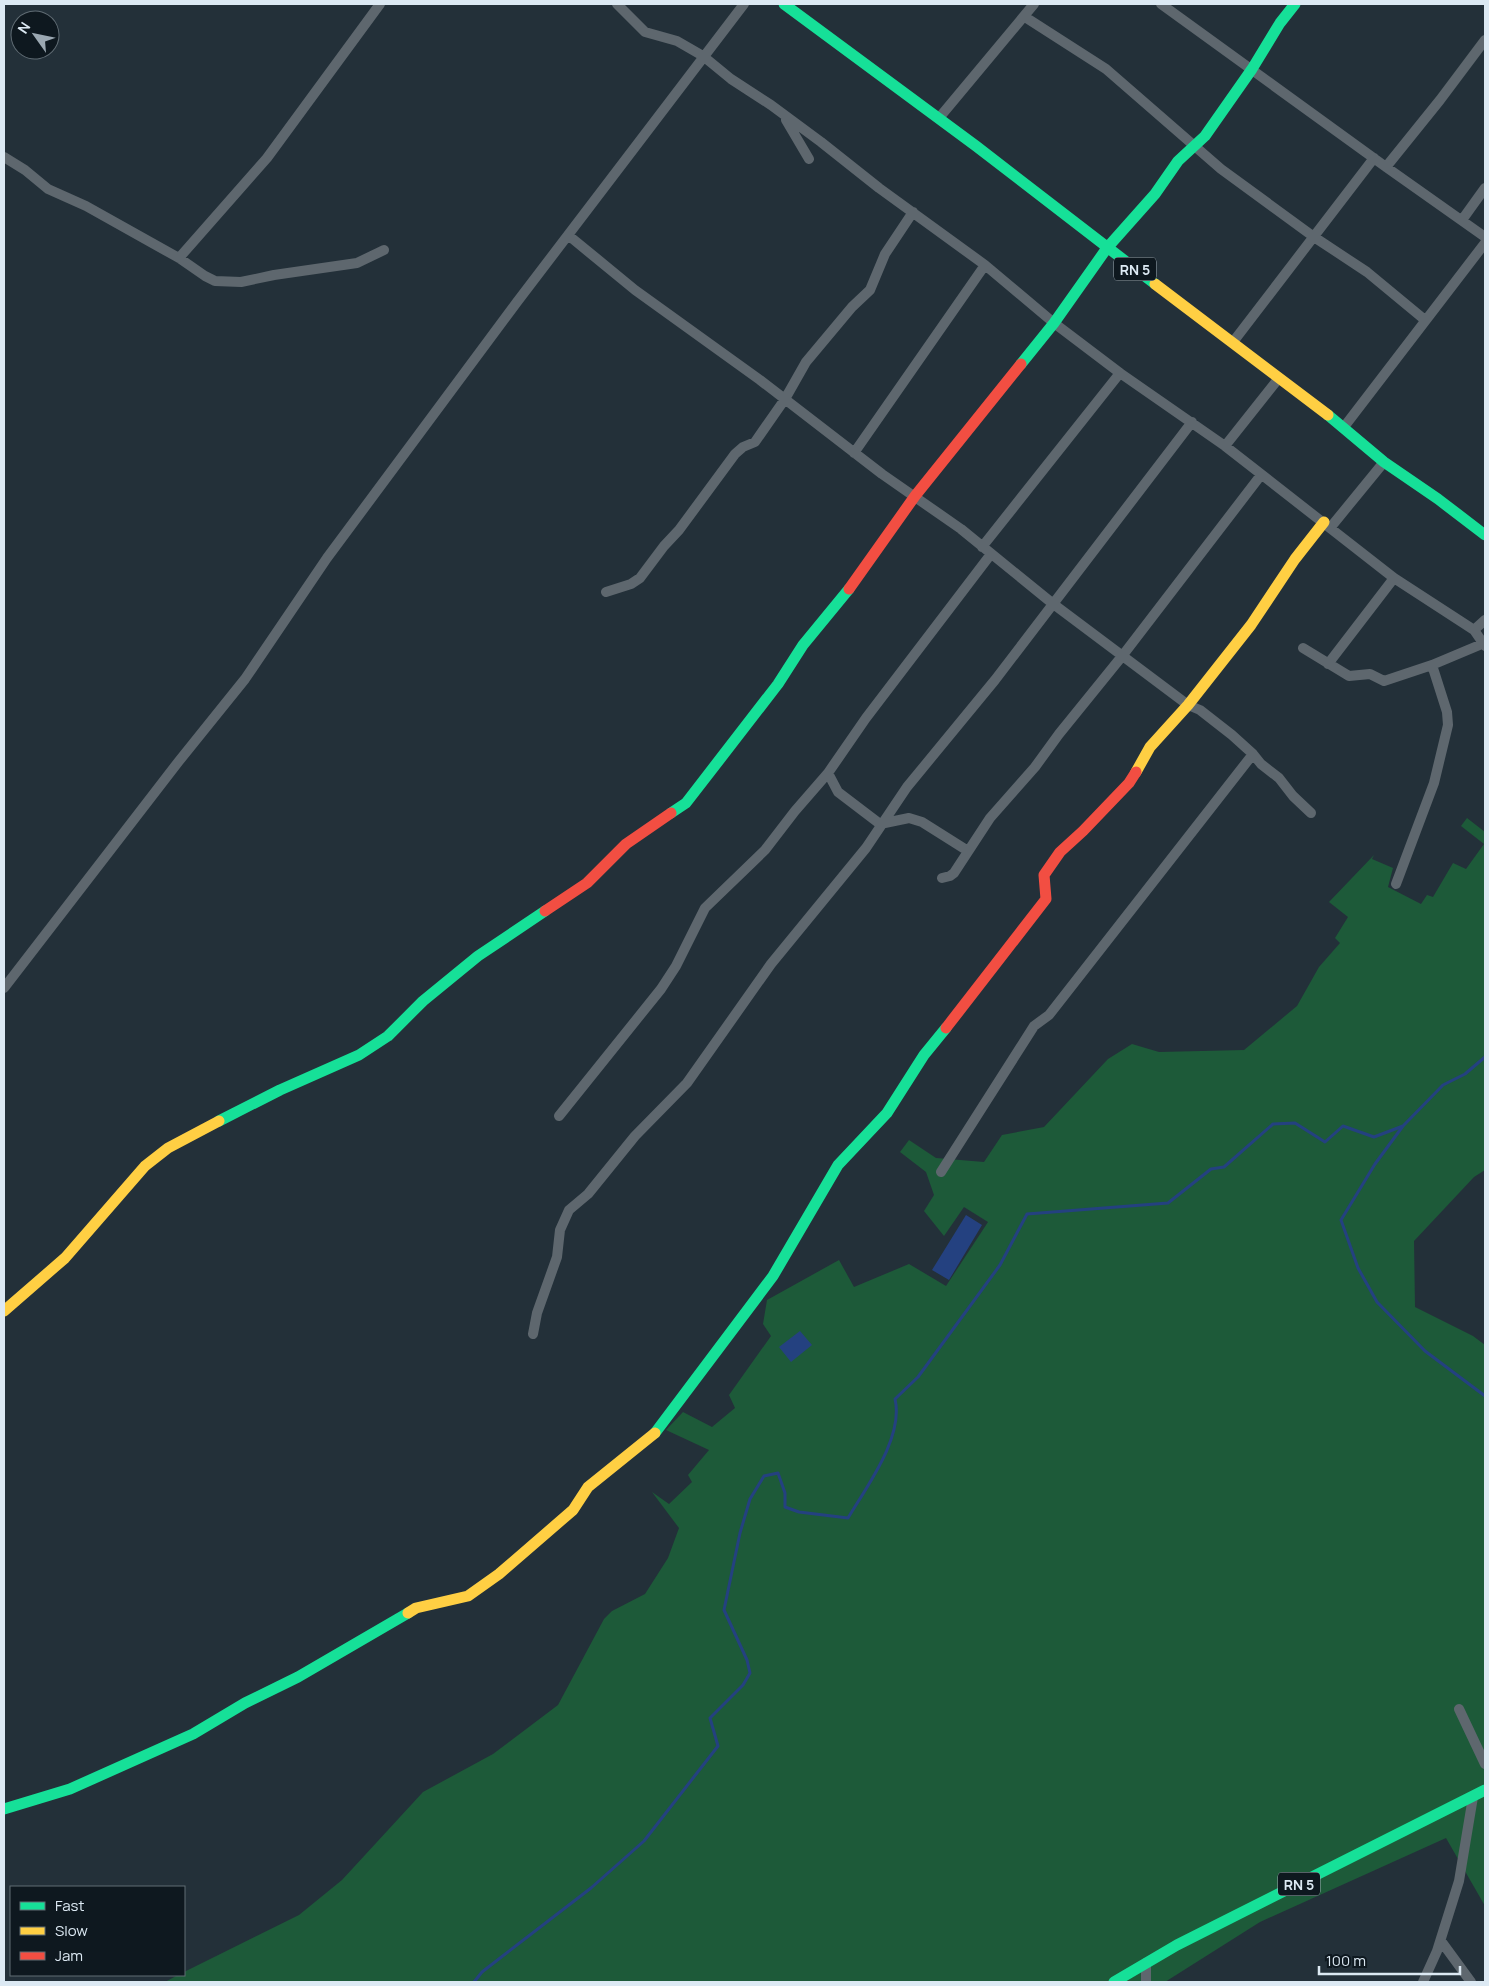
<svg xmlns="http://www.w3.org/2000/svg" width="1489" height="1986" font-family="Manrope,sans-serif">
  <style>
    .green { fill: #1d5a39 }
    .water { fill: #244180 }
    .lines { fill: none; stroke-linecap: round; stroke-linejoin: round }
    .stream { stroke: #244180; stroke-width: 3 }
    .street { stroke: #5e676e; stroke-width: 10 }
    .fast { stroke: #16e098; stroke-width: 11 }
    .slow { stroke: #ffcf43; stroke-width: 11 }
    .jam { stroke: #f24e42; stroke-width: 11 }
    .labels { text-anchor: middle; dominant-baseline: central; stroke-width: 4; stroke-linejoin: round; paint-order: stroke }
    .shield { fill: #0e181f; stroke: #9eaab3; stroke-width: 1 }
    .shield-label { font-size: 14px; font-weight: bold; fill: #dce9f3 }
  </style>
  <rect width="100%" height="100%" fill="#233039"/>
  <path class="green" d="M1467 818 1485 832V1170L1474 1177 1414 1241 1415 1307 1473 1336 1485 1345V1906L1446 1838 1260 1922 1165 1982H165L178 1975H184V1972L299 1915 342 1880 423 1792 493 1754 558 1705 604 1619 612 1611 645 1594 668 1558 679 1528 652 1492 669 1504 692 1482 688 1475 709 1450 666 1430 683 1412 712 1427 735 1408 729 1395 771 1336 763 1324 767 1300 839 1260 854 1287 909 1264 946 1286 988 1222 964 1207 944 1236 924 1211 934 1195 926 1172 900 1152 909 1140 936 1158 984 1162 1002 1135 1044 1127 1108 1059 1132 1044 1159 1052 1244 1050 1297 1006 1319 967 1340 943 1335 938 1348 917 1329 902 1374 855 1372 859 1393 868 1388 887 1421 904 1427 895 1433 897 1453 863 1466 869 1484 844 1461 826Z"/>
  <path class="water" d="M966 1215 982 1225 949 1280 932 1270Z
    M800 1331 812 1345 791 1362 779 1347Z"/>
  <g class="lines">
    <path class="stream" d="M1403 1126 1375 1164 1341 1220 1358 1268 1377 1302 1425 1351 1485 1396
      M474 1982 482 1972 591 1888 644 1841 718 1746 710 1718 743 1685 750 1673 747 1660 724 1610 740 1533 750 1499 764 1476 778 1473 785 1493V1507L799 1512 848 1518C867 1486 904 1437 895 1399L918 1377 1000 1265 1027 1214 1168 1203 1211 1169 1224 1167 1273 1124 1295 1123 1325 1142 1343 1126 1374 1137 1403 1126 1443 1085 1465 1074 1485 1057"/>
    <path class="street" d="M617 4 645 32 677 41 703 56 731 79 771 105 821 142 879 188 985 265 1054 323 1120 373 1225 446 1394 578 1474 630 1485 646
      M1161 4 1386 167 1485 237
      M1025 17 1106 69 1221 169 1314 237 1367 272 1425 320
      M939 118 1034 4
      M786 120 809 159
      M4 157 25 170 48 189 86 206 179 258 205 276 215 281 241 282 274 275 357 263 384 250
      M1386 167 1440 100 1485 40
      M1462 220 1485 188
      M568 235 635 290 760 380 882 474 961 529 1052 603 1188 705 1200 710 1232 735 1253 754 1261 764 1279 778 1293 796 1311 813
      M179 258 267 158 380 4
      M1233 342 1374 158
      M1344 427 1485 243
      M1225 446 1279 378
      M854 453 985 265
      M1330 528 1384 462
      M982 547 1120 373
      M606 592 631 584 640 578 664 546 679 530 735 454 743 447 755 442 785 399 806 362 852 307 870 290 885 254 913 212
      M1474 630 1485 620
      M1303 648 1349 676 1370 674 1384 681 1432 665 1482 644
      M1328 664 1394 578
      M828 773 838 792 880 824
      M880 824 909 818 922 822 968 851
      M942 878 950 876 954 873 990 818 1035 767 1059 734 1123 655 1261 475
      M1396 884 1434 783 1448 725 1447 712 1432 665
      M4 988 179 761 245 679 327 558 517 302 744 4
      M559 1116 661 989 676 966 705 908 765 850 795 811 828 773 866 718 991 554
      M941 1172 1034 1026 1049 1015 1253 754
      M533 1334 537 1313 557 1257 560 1230 569 1210 588 1194 635 1136 687 1083 771 964 866 848 907 787 995 680 1192 422
      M1459 1709 1485 1764
      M1441 1941 1471 1982
      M1146 1963V1982
      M1423 1982 1437 1951 1459 1881 1473 1797"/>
    <path class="fast" d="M784 4 976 146 1155 284
      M1021 364 1054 323 1107 248 1155 194 1178 161 1205 136 1252 69 1280 23 1295 4
      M1328 415 1384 462 1438 499 1485 535
      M671 813 686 803 778 684 803 645 849 589
      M219 1121 280 1090 359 1055 388 1036 423 1001 478 956 545 911
      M655 1433 773 1276 838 1165 887 1113 924 1055 946 1028
      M4 1809 70 1789 193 1734 245 1703 298 1677 408 1613
      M1114 1982 1177 1945 1485 1790"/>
    <path class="slow" d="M1155 284 1328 415
      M1136 772 1150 747 1188 705 1251 625 1295 559 1324 522
      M4 1311 65 1258 145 1166 168 1148 219 1121
      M408 1613 416 1608 468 1596 499 1574 573 1510 588 1487 655 1433"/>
    <path class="jam" d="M849 589 915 496 1021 364
      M545 911 587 883 626 844 671 813
      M946 1028 1046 899 1044 875 1060 852 1083 831 1129 783 1136 772"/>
  </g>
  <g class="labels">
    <g class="shield">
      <rect x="1114" y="257.5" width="42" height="23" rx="4"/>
      <rect x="1278" y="1872.5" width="42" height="23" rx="4"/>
    </g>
    <g class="shield-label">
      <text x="1135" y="269">RN 5</text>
      <text x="1299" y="1884">RN 5</text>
    </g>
  </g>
  <rect width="1489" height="1986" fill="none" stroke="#dce9f3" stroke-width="10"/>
  <rect x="10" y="1886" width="175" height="90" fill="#0e181f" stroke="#606c74"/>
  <rect x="20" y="1902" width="25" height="8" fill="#16e098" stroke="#606c74"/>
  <text x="55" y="1911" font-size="15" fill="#dce9f3">Fast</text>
  <rect x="20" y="1927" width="25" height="8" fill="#ffcf43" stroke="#606c74"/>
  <text x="55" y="1936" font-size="15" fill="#dce9f3">Slow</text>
  <rect x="20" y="1952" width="25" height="8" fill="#f24e42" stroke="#606c74"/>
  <text x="55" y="1961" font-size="15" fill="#dce9f3">Jam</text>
  <g transform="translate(35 35) rotate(303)"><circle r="24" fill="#0e181f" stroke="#606c74"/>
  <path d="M0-4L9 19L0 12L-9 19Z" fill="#9ba8b2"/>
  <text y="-8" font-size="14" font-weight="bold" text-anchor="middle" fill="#dce9f3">N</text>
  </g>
  <path d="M1319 1966v8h141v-8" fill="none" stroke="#dce9f3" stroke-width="2.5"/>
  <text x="1326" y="1966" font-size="15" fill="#dce9f3" stroke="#0e181f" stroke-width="4" paint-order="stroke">100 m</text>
</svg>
